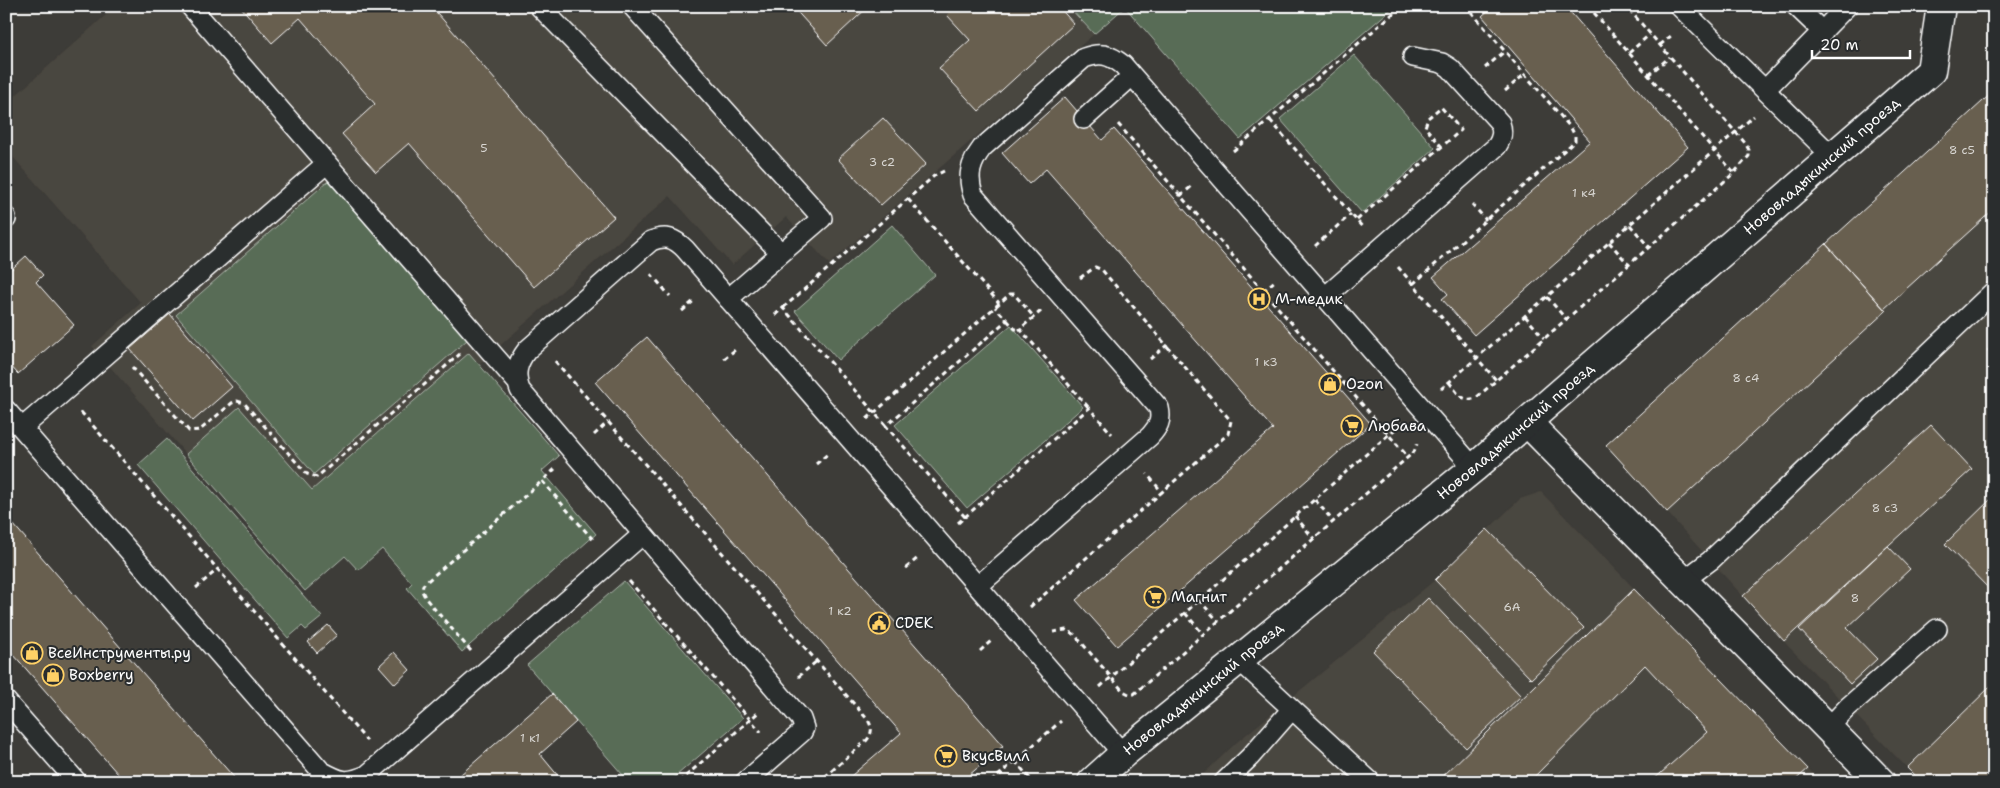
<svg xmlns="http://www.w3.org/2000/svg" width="2000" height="788" font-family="'Shantell Sans',sans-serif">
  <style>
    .built { fill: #4a463f }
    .green { fill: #586c57; stroke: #acb6ab }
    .building { fill: #685e4f; stroke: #fff }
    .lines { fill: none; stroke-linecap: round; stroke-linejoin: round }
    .service-casing { stroke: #fff; stroke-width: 22 }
    .minor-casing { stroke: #fff; stroke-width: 31 }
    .path { stroke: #fff; stroke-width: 3; stroke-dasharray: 5 4; stroke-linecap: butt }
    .service { stroke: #2a2d2e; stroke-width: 19 }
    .minor { stroke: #2a2d2e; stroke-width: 28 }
    .labels { text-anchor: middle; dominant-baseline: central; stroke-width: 4; stroke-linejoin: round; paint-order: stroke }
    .number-label { font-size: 12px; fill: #d9d7d3 }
    .street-label { font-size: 15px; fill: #fff; stroke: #2a2d2e }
    .poi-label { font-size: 15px; fill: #fff; stroke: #2a2d2e; text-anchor: start }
  </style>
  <rect width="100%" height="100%" fill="#3d3c38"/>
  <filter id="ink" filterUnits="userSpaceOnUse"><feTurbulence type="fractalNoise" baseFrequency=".02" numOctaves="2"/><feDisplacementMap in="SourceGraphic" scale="10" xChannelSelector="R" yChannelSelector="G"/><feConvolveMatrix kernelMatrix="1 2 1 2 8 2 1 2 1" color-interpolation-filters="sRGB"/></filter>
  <g filter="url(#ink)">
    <path class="built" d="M116 6H1068L1094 34 829 264 786 217 732 265 670 196 479 364 559 456 412 584 382 549 358 570 345 556 305 591 92 346 141 303 6 149V104Z
      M1994 91V782H1921L1788 646 1606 445Z
      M1541 492 1821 782H1195L1236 743 1435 580 1520 499Z"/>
    <path class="green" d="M1068 6H1395L1240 139 1125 7 1094 34Z
      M1354 55 1435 148 1362 213 1280 119Z
      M328 181 467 340 314 474 176 315Z
      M892 225 935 275 838 360 795 311Z
      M1011 325 1083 407 967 508 895 425Z
      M469 353 559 456 542 471 596 534 462 652 407 588 412 583 382 549 358 570 345 556 305 591 186 454 239 407 312 490Z
      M167 439 322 617 306 630 302 626 288 638 138 465Z
      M624 581 743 718 669 782H629L527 665Z"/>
    <path class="building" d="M240 6H431L614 217 534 287 409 143 376 172 342 134 375 104 300 18 272 43Z
      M792 6H869L827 45Z
      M956 6H1058L1074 24 979 111 939 68 970 40 947 15Z
      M1493 6H1565L1688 147 1474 335 1442 299 1448 294 1433 277 1590 141 1482 16Z
      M1994 91V209L1884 309 1826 244Z
      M1065 97 1102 140 1114 129 1371 424 1117 646 1076 600 1273 429 1046 169 1029 184 1002 153Z
      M883 118 926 164 881 205 838 159Z
      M1826 244 1886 311 1667 512 1606 445Z
      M26 256 43 275 36 282 74 325 18 374 6 361V274Z
      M170 314 232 387 193 421 130 349Z
      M647 337 1003 746 961 782H844L901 733 595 382Z
      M1994 344V357L1987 350Z
      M1931 425 1972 469 1784 641 1743 596Z
      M1994 496V594L1945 544Z
      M6 516 80 601 238 782H125L6 646Z
      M1487 529 1584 628 1531 679 1435 580Z
      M1888 546 1910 569 1847 628 1877 659 1850 684 1799 629Z
      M1634 589 1808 769 1793 782H1651L1707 732 1645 665 1529 782H1437Z
      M1428 598 1521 696 1466 748 1373 651Z
      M328 625 337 635 317 653 308 642Z
      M394 652 410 670 395 684 379 666Z
      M1994 683V782H1921L1907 768Z
      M552 694 576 722 540 754 559 777 553 782H452Z"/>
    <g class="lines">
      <g class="service-casing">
        <path id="service" d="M190 6 517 382
          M539 6 781 253
          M632 6 822 218 728 299
          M1679 6 1833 157
          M1796 6 1823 32
          M1765 90 1847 6
          M1084 119 1132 76
          M6 217V219
          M1325 297 1497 146C1502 138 1503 132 1500 123L1450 68 1442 63 1413 57
          M6 410 321 771C341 782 346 784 367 775L643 534
          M22 428 327 163
          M1683 581 1711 560 1994 291
          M978 586 1150 436C1158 427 1162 421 1159 408L973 195C967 176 970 164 982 148L1084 58C1100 52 1109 54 1123 65L1474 468
          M1239 660 1371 782
          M6 701 77 782
          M1828 728 1848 707 1937 629
          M745 782 802 732 804 728 801 719 520 390C514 374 517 363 527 350L651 241C666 235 674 238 685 249L1123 754
          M1224 782 1250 757 1292 709"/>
      </g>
      <g class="minor-casing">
        <g id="minor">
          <path d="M1527 422 1881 782"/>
          <path id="s1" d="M1092 782 1123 754 1474 468 1931 71 1941 6"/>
        </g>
      </g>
      <path class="path" d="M1588 6 1734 173
        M1660 45 1672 35
        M1629 53 1650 34
        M1485 68 1505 51
        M1648 75 1670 57
        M1505 91 1525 74
        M1270 120 1364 229
        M1118 124 1408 457
        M1233 151 1402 6
        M1180 196 1192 186
        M908 199 999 303
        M1472 204 1486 220
        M1357 220 1461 130 1441 107 1428 118 1425 127 1442 147
        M1630 225 1649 247
        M1609 242 1629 265
        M1315 246 1351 214
        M1398 267 1496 380
        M651 274 670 296
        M1080 278 1095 267 1102 270 1231 421 1228 434 1162 492
        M1413 284 1575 141V136L1571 128 1466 6
        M1263 291 1276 280
        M1547 297 1566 319
        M783 308 934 176 944 171
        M682 311 695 300
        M1041 311 1020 329 1089 408
        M775 315 783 308 886 426
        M1525 316 1544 338
        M1007 320 1015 329H1020
        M724 359 736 349
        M1150 359 1167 345
        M555 361 868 720C873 729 872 733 867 740L819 782
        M132 367 189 431 200 430 232 403 237 401 244 403 307 474 317 477 460 354
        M1449 382C1457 392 1462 403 1476 398L1734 173 1749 156V150L1745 143 1626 6
        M1441 389 1754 116
        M81 412 367 741
        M867 419 1010 294H1014L1034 317
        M594 435 608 422
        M816 464 829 453
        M555 469 542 481 595 542
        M1315 500 1334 522
        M1295 516 1314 539
        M965 517 886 426 1007 320 995 307
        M958 523 1089 408 1112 434
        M906 568 919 557
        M629 581 761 732
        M196 588 218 569
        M1199 600 1219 622
        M1030 607 1162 492 1147 474
        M1185 613 1204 635
        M1053 632 1066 630 1074 634 1123 691 1129 694H1134L1414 452 1417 444
        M471 651 426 599 422 591 423 585 542 481
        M980 651 991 641
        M798 677 817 661
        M1100 687 1402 423
        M1015 761 1033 782
        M796 773 804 782
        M679 782 760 711
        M991 782 1061 721"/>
      <use href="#service" class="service"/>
      <use href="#minor" class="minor"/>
    </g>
  </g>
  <defs>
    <g id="hospital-ring" transform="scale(1.125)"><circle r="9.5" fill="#2a2d2e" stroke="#ffd166" stroke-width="1.5"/><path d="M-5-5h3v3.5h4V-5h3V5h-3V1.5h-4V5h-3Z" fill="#ffd166"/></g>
    <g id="shop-ring" transform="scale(1.125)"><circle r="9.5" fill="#2a2d2e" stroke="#ffd166" stroke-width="1.5"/><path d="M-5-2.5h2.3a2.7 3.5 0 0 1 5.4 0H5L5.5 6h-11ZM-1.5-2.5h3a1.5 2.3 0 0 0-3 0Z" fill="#ffd166"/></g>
    <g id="supermarket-ring" transform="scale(1.125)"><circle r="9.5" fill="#2a2d2e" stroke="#ffd166" stroke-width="1.5"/><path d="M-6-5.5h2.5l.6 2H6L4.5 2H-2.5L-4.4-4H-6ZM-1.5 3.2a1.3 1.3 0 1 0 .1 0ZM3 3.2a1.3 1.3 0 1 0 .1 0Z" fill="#ffd166"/></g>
    <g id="civic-ring" transform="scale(1.125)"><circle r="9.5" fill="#2a2d2e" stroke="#ffd166" stroke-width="1.5"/><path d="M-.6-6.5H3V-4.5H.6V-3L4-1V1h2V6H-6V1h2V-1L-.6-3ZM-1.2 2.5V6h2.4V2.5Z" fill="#ffd166"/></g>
  </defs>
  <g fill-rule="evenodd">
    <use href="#hospital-ring" x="1259" y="299"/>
    <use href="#shop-ring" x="1330" y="384"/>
    <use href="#supermarket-ring" x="1352" y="426"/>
    <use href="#supermarket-ring" x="1155" y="597"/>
    <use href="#civic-ring" x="879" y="623"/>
    <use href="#shop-ring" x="32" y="653"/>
    <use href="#shop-ring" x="53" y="675"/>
    <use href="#supermarket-ring" x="946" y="756"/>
  </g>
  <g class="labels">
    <g class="number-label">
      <text x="484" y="148">5</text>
      <text x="1962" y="150">8 с5</text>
      <text x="882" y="162">3 с2</text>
      <text x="1584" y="193">1 к4</text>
      <text x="1266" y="362">1 к3</text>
      <text x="1746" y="378">8 с4</text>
      <text x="1885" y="508">8 с3</text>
      <text x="1855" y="598">8</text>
      <text x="1512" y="607">6А</text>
      <text x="840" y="611">1 к2</text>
      <text x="530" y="738">1 к1</text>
    </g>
    <g class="street-label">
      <text stroke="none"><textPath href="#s1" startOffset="955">Нововладыкинский проезд</textPath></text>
      <text stroke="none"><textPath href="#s1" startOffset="550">Нововладыкинский проезд</textPath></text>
      <text stroke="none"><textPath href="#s1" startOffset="145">Нововладыкинский проезд</textPath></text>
    </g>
    <g class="poi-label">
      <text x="1275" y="299">М-медик</text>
      <text x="1346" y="384">Ozon</text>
      <text x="1368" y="426">Любава</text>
      <text x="1171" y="597">Магнит</text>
      <text x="895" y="623">CDEK</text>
      <text x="48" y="653">ВсеИнструменты.ру</text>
      <text x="69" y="675">Boxberry</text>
      <text x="962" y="756">ВкусВилл</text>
    </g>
  </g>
  <rect width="2000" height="788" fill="none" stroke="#2a2d2e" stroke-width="25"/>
  <rect x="12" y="12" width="1975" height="763" fill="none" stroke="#fff" stroke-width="2" filter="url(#ink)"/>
  <path d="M1812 50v8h98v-8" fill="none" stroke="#ffffff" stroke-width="2.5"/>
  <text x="1820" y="50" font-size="15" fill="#ffffff" stroke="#2a2d2e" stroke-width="4" paint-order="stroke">20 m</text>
</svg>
